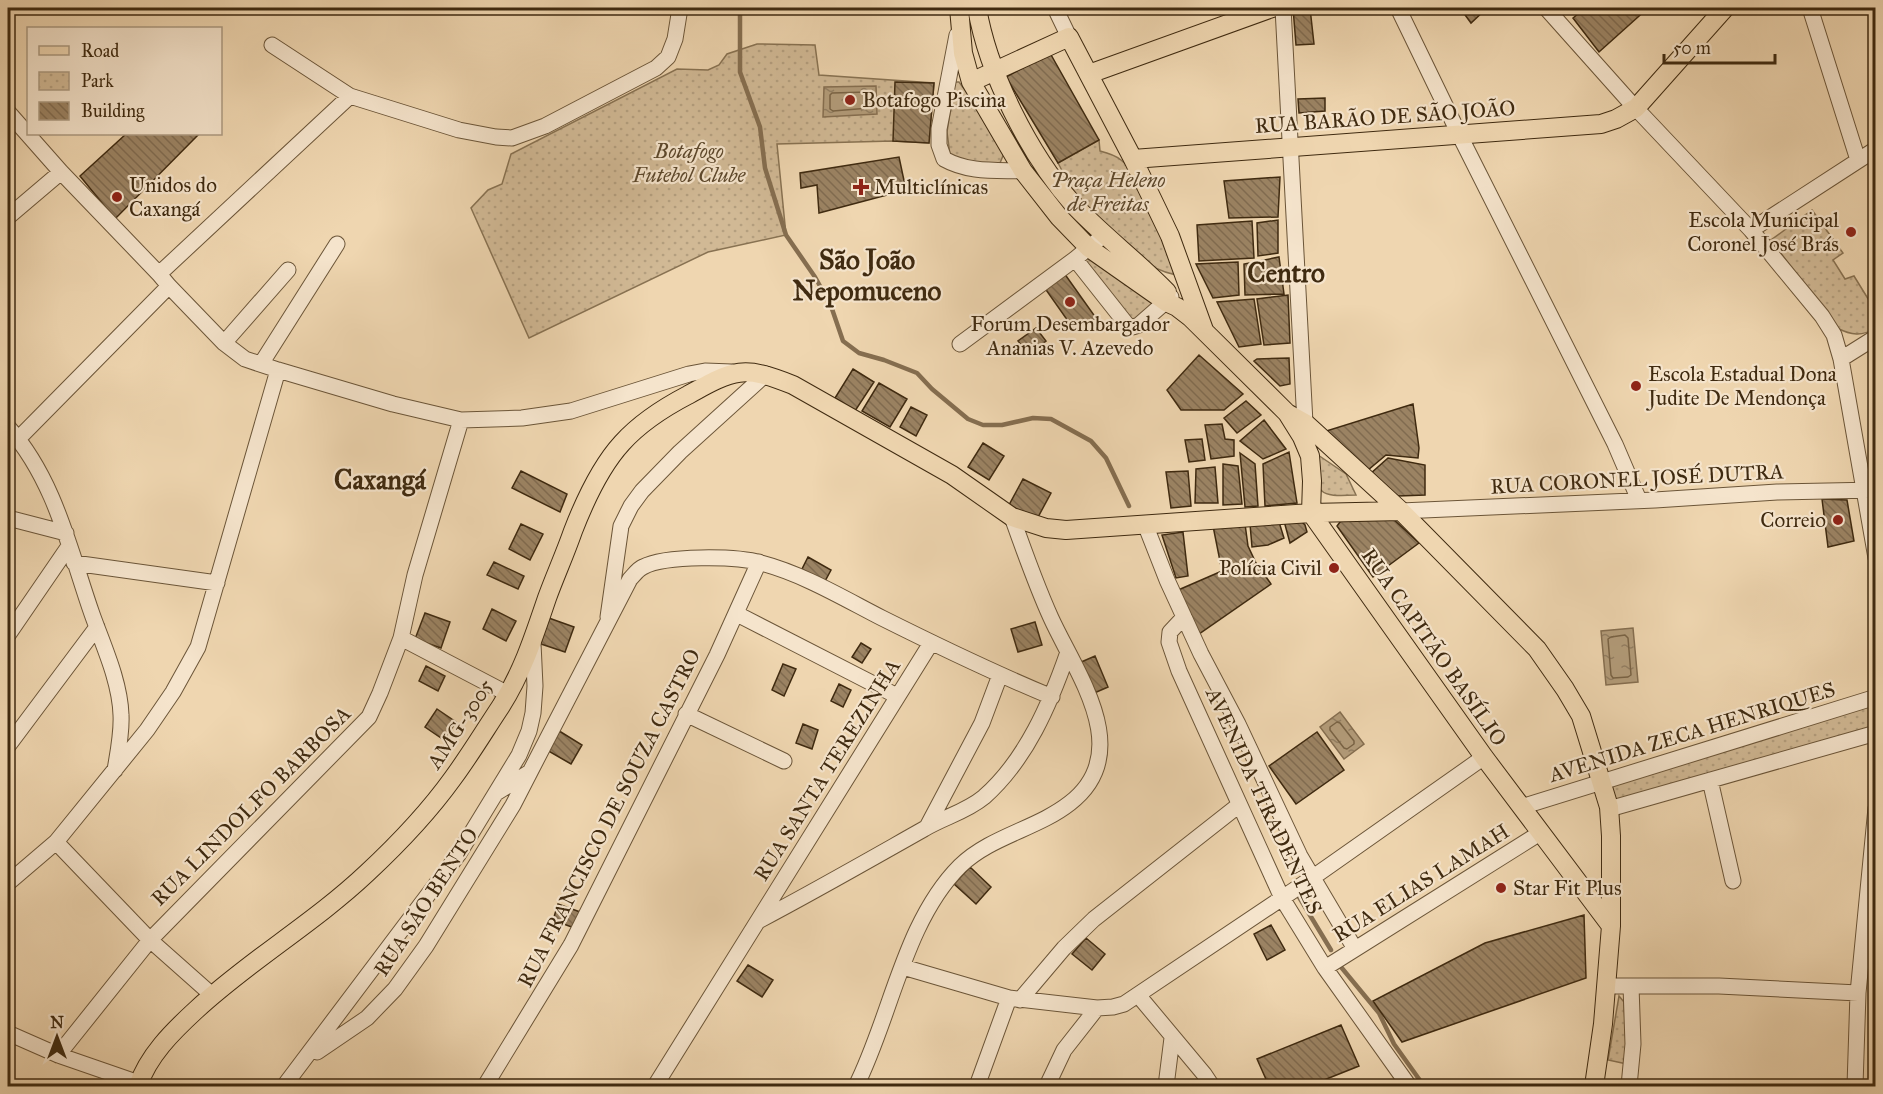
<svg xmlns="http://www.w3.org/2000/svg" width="1883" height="1094" font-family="'IM FELL Great Primer',serif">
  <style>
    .park { fill: url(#park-dots); stroke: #887252; stroke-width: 1.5 }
    .water { fill: url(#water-ripples); stroke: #856e50; stroke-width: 1.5 }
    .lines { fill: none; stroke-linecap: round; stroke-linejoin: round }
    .shore { stroke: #796345; stroke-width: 1.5 }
    .stream { stroke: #856e50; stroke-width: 4.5 }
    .building { fill: url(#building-back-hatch); stroke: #3f2a10; stroke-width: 1.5 }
    .minor-casing { stroke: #6b5538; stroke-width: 17 }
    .major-casing { stroke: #3f2a10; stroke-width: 20 }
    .minor { stroke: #f5e4cc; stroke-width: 15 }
    .major { stroke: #efd6b0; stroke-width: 18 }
    .poi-dot { fill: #8f2418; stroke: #f5e4cc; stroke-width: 2 }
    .labels { text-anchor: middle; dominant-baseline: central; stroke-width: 4.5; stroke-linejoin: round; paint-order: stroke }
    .poi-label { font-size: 21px; fill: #3f2a10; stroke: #f5e4cc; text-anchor: start }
    .street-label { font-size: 21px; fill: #3f2a10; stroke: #f5e4cc }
    .park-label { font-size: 21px; font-style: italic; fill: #5c472b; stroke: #f5e4cc }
    .district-label { font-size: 27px; font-weight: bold; fill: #3f2a10; stroke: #f5e4cc }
  </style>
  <defs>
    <pattern id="park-dots" width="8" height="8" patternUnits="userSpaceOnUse" patternTransform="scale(1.5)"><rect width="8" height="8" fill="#d1b995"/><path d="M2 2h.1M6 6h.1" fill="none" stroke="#b49f7f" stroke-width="1.8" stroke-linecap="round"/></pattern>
    <pattern id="water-ripples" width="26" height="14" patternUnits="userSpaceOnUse" patternTransform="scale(1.5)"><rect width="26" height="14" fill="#b39c7a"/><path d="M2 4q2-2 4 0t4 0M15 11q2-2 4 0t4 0" fill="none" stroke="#937f63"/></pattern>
    <pattern id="building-back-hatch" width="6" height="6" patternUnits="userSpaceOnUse" patternTransform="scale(1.5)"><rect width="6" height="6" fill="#9b8363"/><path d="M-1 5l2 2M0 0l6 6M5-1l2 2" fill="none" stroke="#806b50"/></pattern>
  </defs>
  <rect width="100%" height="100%" fill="#efd6b0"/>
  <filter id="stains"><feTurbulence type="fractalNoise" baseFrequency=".00333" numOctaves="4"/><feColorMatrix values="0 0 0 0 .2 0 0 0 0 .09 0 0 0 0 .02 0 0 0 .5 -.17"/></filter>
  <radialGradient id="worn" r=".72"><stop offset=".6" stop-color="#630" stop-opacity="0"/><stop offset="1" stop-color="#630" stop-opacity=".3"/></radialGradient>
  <path class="park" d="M757 44 815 45 819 75 934 83 929 143 893 141 777 144 786 235 708 252 529 338 471 208 488 190 502 184 511 154 677 69 708 70 719 65 727 54Z
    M955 82H959L1007 146 1000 163 989 167 950 155 947 132Z
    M1099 140 1100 151C1108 153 1115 155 1121 160 1146 180 1165 245 1176 275 1143 268 1106 238 1085 213 1074 199 1067 179 1058 163Z
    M1812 210 1843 253 1833 260 1845 279 1854 276 1875 310V328C1862 337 1851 335 1837 328L1771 240Z
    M1093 254 1160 300 1133 325 1079 259Z
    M1318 455 1346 474 1356 495C1315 497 1317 494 1318 455Z
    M1875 697V731L1609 807 1601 781Z
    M1619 996 1624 1002 1627 1064 1608 1060Z"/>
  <path class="water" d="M876 86 877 114 823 117 824 87Z
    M1633 628 1638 682 1606 685 1601 631Z
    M1340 712 1364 744 1344 759 1320 727Z"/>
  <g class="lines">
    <path class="shore" d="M868 92 871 95 869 108 833 111 830 109V95L832 93Z
      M1625 635 1628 638 1631 675 1628 677 1613 678 1611 675 1608 639 1611 637Z
      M1337 722 1340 723 1354 741V744L1347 749 1344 748 1330 730V727Z"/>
    <path class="stream" d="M740 8V72L760 127 765 168 786 235 815 277 831 306 843 341 859 353 884 360 917 373 932 389 968 419 983 425H1002L1033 418 1051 419 1091 441 1106 458 1129 506
      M1296 892 1331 950
      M1341 967 1379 1013 1394 1044 1424 1086"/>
  </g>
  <path class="building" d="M1293 8H1310L1314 44 1296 45Z
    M1460 8H1487L1471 23Z
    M1585 8H1648L1599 52 1573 18Z
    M1050 53 1099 140 1058 163 1006 77Z
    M895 82 934 83 929 143 893 141Z
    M1325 98V111L1299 113 1298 99Z
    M126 134H199L115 219 80 176Z
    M899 157 906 190 819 213 817 185 801 188 800 173Z
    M1280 177 1278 217 1229 218 1224 181Z
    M1278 220V253L1258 256 1257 223Z
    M1252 221 1254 258 1199 261 1197 225Z
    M1279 257 1284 294 1245 295 1244 264Z
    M1238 262 1239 295 1213 298 1196 264Z
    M1064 273 1096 318 1075 331 1044 287Z
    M1288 295 1290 343 1264 345 1257 299Z
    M1254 299 1261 344 1239 347 1217 302Z
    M1036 328 1046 341 1028 354 1018 341Z
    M1199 355 1243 394 1224 410H1181L1167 390Z
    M1289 358 1290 384 1280 386 1254 361 1257 359Z
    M853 369 874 382 855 411 835 398Z
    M879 383 907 399 890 427 862 411Z
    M1246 401 1261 415 1237 433 1224 418Z
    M1413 404 1419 448 1418 458 1386 455 1368 470 1323 432Z
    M911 407 927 415 916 436 900 427Z
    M1264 420 1286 449 1263 459 1240 441Z
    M1222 424 1225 439 1234 440V456L1211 459 1205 425Z
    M1202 439 1205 460 1189 462 1185 440Z
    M983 443 1004 456 989 480 968 467Z
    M1289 452 1297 503 1265 506 1263 464Z
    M1240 453 1255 464 1258 506 1245 507Z
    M1388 458 1425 465V495L1398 496 1369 475Z
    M1223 464 1238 466 1242 504 1223 505Z
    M1215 467 1218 503H1195L1196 469Z
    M521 471 567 494 560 512 512 488Z
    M1188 471 1191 506 1171 508 1166 472Z
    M1023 479 1051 493 1037 519 1009 505Z
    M1822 499 1847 500 1854 541 1828 547Z
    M1391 517 1419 543 1373 577 1337 526 1343 518Z
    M1284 521H1301L1305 525 1307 532 1290 543Z
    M1279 522 1284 538 1268 545 1252 547 1250 524Z
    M521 524 543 534 530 560 509 549Z
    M1245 524 1248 546 1256 563 1271 584 1196 636 1176 591 1222 571 1213 526Z
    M1183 532 1188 576 1176 578 1162 535Z
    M808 557 831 570 824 583 801 571Z
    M494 562 524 576 518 589 487 575Z
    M492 609 516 621 506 641 483 629Z
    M425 613 450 622 441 648 415 639Z
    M546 617 574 627 565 652 538 643Z
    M1035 622 1042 645 1018 652 1011 629Z
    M861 643 871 649 862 663 852 657Z
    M1095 656 1108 687 1092 694 1079 663Z
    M783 664 796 669 784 696 772 690Z
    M426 666 445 676 438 691 419 681Z
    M839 684 851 690 843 707 831 701Z
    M437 709 456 722 444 740 425 727Z
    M803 724 818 730 812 749 796 743Z
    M556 729 582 745 571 764 545 749Z
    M1317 732 1344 770 1296 804 1269 766Z
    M970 867 991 887 976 904 954 884Z
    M558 904 583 913 577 929 553 920Z
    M1584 915 1586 978 1402 1042 1373 1001 1485 943Z
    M1271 925 1285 950 1267 960 1254 934Z
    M1086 938 1105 954 1092 970 1072 954Z
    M748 965 773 980 762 997 737 981Z
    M1341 1025 1359 1066 1309 1086H1269L1257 1059Z"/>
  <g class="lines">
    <g class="minor-casing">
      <path id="minor" d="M1055 8 1069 37
        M1283 8 1305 423
        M1398 8 1459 134 1615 444 1639 500
        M1546 8 1629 101 1751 230 1822 316 1834 335 1841 359 1876 558
        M1810 8 1858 160
        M957 35 939 129V145L944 159C969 173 996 170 1023 171
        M272 45 350 96 459 130 496 137 512 138 545 126 656 68 668 57 675 39 680 8
        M8 112 61 172 159 274 169 286 224 343 245 359 278 370 393 404 461 420 522 418 571 411 689 374 705 371 732 372
        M8 217 61 172
        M1751 230 1876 149
        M1075 259 1128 326 1133 327 1139 325 1171 297
        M159 274 350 96
        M224 343 288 270
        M960 344 1075 259 1104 235
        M1841 359 1876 337
        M261 364 337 244
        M8 427C55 480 69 548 92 614 103 645 120 681 121 715 122 733 118 752 115 770
        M18 439 169 286
        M1401 511 1655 500 1777 492 1876 490
        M8 518 66 533
        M1145 524 1167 580 1201 654 1238 724 1300 856 1355 949
        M74 563 217 583
        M737 614 897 696
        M608 617 621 526 631 506 642 491 680 452 766 374
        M1184 617 1170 632 1169 642 1179 671 1282 898 1325 968 1409 1086
        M8 635 69 546
        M401 638 508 694
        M686 714 784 761
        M8 746 97 627
        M1710 780 1733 881
        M496 793 530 772 630 579C634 575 638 569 643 567 665 555 737 556 761 563 803 574 843 598 882 618 938 646 994 673 1052 697
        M1521 807 1876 697
        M1609 809 1876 733
        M927 827 982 723 1000 675
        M56 842 150 940 212 995
        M8 883 56 842 147 730 173 692 198 647 278 370
        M760 920C815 891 869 860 924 829 944 817 966 812 984 797 1026 760 1050 704 1068 652
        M903 967 1009 998 1097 1008 1113 1007 1124 1004 1312 878 1484 757
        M1325 968 1540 833
        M1606 986H1631L1633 1044 1629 1086
        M1631 986H1719L1858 993
        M1138 995 1204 1074 1212 1086
        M1020 1000 1064 948 1094 919 1239 805
        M8 1033 58 1055 139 1083
        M317 1052 367 1018 395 989 426 946 513 805 530 772
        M58 1055 150 940 369 717 380 693 401 638 415 575 461 420
        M284 1086 458 855 519 755 529 731 533 713 535 686 533 643
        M485 1086 571 945 717 655 759 562
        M655 1086 931 643
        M856 1086C891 1017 904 922 960 866 991 836 1037 829 1070 803 1136 752 1076 673 1051 618 1036 585 1024 551 1012 517
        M977 1086 1009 998
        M1047 1086 1064 1050 1097 1008
        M1166 1086 1172 1038
        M1855 1086 1858 993 1876 808"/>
    </g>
    <g class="major-casing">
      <path id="major" d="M959 8 963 53 971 82 1023 171 1059 217 1089 248 1166 302 1177 307 1190 317 1287 413 1302 437 1310 456 1312 481 1311 513
        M977 8C988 73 1029 154 1073 204 1102 235 1137 261 1167 292
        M1089 74 1272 8
        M971 82 1069 37 1133 159 1170 236 1204 330
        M1133 159 1601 124 1616 119 1636 108 1725 8
        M1287 413 1305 423 1316 433 1401 511 1537 649 1565 689 1581 716 1609 807 1611 836V926L1603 1024 1594 1086
        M1311 513 1484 757 1611 926
        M138 1086C148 1056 172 1032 196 1010 250 960 314 923 367 873 396 846 430 810 453 778 470 755 485 730 501 706 523 671 534 636 547 598 555 576 565 554 573 531 585 500 600 467 622 443 640 423 665 407 688 395 735 369 743 365 793 385L952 475 1012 517 1046 528 1066 530 1311 513 1401 511"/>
    </g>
    <use href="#minor" class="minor"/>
    <use href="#major" class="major"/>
  </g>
  <g class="poi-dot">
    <circle cx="850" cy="100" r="6"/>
    <path d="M858 178h6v6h6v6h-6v6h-6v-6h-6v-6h6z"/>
    <circle cx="117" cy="197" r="6"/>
    <circle cx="1851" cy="232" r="6"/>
    <circle cx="1070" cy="302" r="6"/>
    <circle cx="1636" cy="386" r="6"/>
    <circle cx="1838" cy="520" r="6"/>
    <circle cx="1334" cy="568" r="6"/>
    <circle cx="1501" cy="888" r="6"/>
  </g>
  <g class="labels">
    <g class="poi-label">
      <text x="862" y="100">Botafogo Piscina</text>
      <text x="129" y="185">Unidos do<tspan x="129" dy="24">Caxangá</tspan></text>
      <text x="874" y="187">Multiclínicas</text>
      <text x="1839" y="220" text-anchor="end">Escola Municipal<tspan x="1839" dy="24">Coronel José Brás</tspan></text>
      <text x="1070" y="324" text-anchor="middle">Forum Desembargador<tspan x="1070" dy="24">Ananias V. Azevedo</tspan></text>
      <text x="1648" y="374">Escola Estadual Dona<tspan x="1648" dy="24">Judite De Mendonça</tspan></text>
      <text x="1826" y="520" text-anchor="end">Correio</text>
      <text x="1322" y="568" text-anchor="end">Polícia Civil</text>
      <text x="1513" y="888">Star Fit Plus</text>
    </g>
    <g class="street-label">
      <text transform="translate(1385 117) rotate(-4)">RUA BARÃO DE SÃO JOÃO</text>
      <text transform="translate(1637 479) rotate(-3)">RUA CORONEL JOSÉ DUTRA</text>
      <text transform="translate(1434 647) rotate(55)">RUA CAPITÃO BASÍLIO</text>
      <text transform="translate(460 724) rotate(-57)">AMG-3005</text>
      <text transform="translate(1692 732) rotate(-17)">AVENIDA ZECA HENRIQUES</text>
      <text transform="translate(827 770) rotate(-58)">RUA SANTA TEREZINHA</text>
      <text transform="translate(1264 801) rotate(65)">AVENIDA TIRADENTES</text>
      <text transform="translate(251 806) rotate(-45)">RUA LINDOLFO BARBOSA</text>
      <text transform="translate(609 818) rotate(-63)">RUA FRANCISCO DE SOUZA CASTRO</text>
      <text transform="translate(1421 883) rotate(-32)">RUA ELIAS LAMAH</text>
      <text transform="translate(426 902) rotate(-57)">RUA SÃO BENTO</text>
    </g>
    <g class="park-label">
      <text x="689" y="151">Botafogo<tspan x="689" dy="24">Futebol Clube</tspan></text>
      <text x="1108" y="180">Praça Heleno<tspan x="1108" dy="24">de Freitas</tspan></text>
    </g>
    <g class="district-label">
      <text x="867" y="259">São João<tspan x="867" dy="31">Nepomuceno</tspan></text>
      <text x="1286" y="272">Centro</text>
      <text x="380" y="479">Caxangá</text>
    </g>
  </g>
  <rect width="1883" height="1094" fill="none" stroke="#efd6b0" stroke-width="30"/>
  <rect x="9" y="9" width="1865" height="1076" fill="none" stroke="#3f2a10" stroke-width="3"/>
  <rect x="15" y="15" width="1853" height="1064" fill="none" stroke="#3f2a10" stroke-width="1.5"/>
  <rect x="27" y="27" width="195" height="108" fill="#f5e4cc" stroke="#ac9a81" stroke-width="1.5"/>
  <rect x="39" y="46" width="30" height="9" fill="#efd6b0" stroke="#ac9a81" stroke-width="1.5"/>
  <text x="81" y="57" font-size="18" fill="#3f2a10">Road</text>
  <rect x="39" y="72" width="30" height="18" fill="url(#park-dots)" stroke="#ac9a81" stroke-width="1.5"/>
  <text x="81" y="87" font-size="18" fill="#3f2a10">Park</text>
  <rect x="39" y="102" width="30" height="18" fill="url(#building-back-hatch)" stroke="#ac9a81" stroke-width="1.5"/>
  <text x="81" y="117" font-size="18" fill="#3f2a10">Building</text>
  <g transform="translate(57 1037)" stroke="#f5e4cc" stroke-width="4.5" paint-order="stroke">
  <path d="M0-4.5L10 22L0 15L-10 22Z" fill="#3f2a10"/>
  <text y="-9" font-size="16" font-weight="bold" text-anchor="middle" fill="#3f2a10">N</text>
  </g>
  <path d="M1664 54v9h111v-9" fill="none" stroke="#3f2a10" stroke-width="3"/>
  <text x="1673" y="54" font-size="18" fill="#3f2a10" stroke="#f5e4cc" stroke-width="4.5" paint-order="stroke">50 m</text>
  <rect width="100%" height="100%" filter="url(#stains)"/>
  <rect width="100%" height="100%" fill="url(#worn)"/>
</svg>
